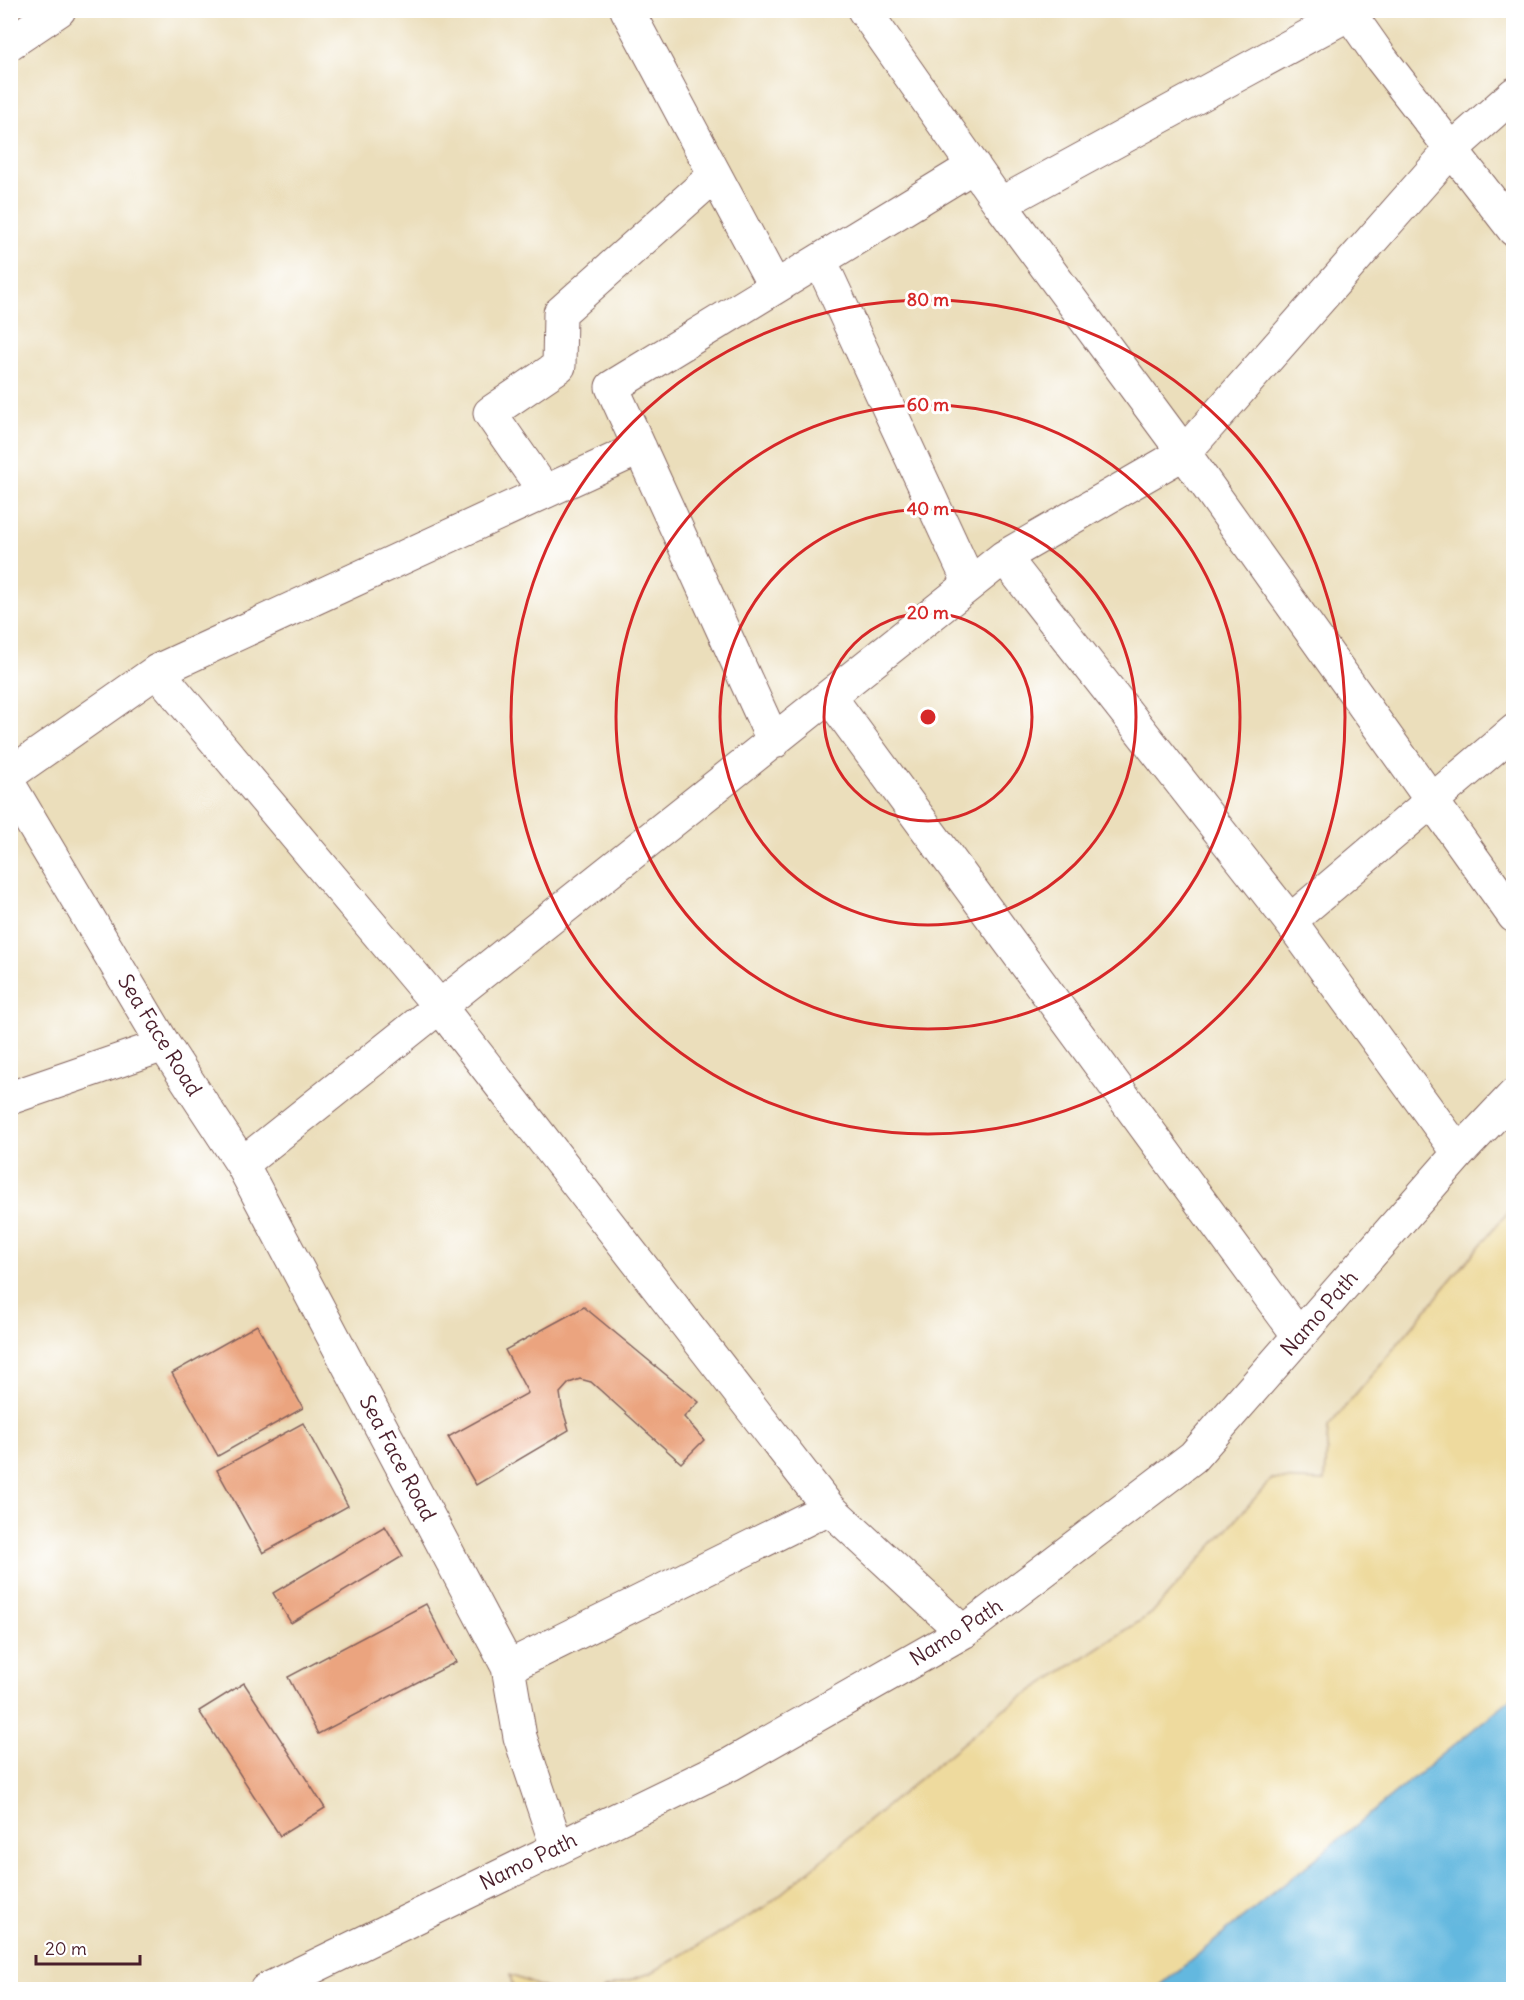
<svg xmlns="http://www.w3.org/2000/svg" width="1524" height="2000" font-family="Delius,sans-serif">
  <style>
    .sand { fill: #eeda9e; stroke: #9c7c64; stroke-width: 1.5 }
    .water { fill: #63b8df; stroke: #566c85; stroke-width: 1.5 }
    .building { fill: #eba47f }
    .lines { fill: none; stroke-linecap: round; stroke-linejoin: round }
    .minor-casing { stroke: #82625d; stroke-width: 35 }
    .minor { stroke: #fff; stroke-width: 33 }
    .ring { fill: none; stroke: #d62828; stroke-width: 3 }
    .labels { text-anchor: middle; dominant-baseline: central; stroke-width: 6; stroke-linejoin: round; paint-order: stroke }
    .street-label { font-size: 21px; fill: #4a1f2b; stroke: #fff }
    .centre { fill: #d62828; stroke: #fff; stroke-width: 3 }
    .ring-label { font-size: 18px; text-anchor: middle; font-weight: bold; fill: #d62828; stroke: #fff; stroke-width: 6; stroke-linejoin: round; paint-order: stroke }
  </style>
  <rect width="100%" height="100%" fill="#fff"/>
  <filter id="ink" filterUnits="userSpaceOnUse"><feTurbulence type="fractalNoise" baseFrequency=".0167" numOctaves="2"/><feDisplacementMap in="SourceGraphic" scale="12" xChannelSelector="R" yChannelSelector="G"/><feConvolveMatrix kernelMatrix="1 2 1 2 8 2 1 2 1" color-interpolation-filters="sRGB"/></filter>
  <filter id="wash" filterUnits="userSpaceOnUse"><feTurbulence type="fractalNoise" baseFrequency=".008" numOctaves="4" result="noise"/><feDisplacementMap in="SourceGraphic" scale="24" xChannelSelector="R" yChannelSelector="G"/><feGaussianBlur stdDeviation="1.35" result="paint"/><feColorMatrix in="noise" values="0 0 0 0 0 0 0 0 0 0 0 0 0 0 0 0 0 1.4 0 .05"/><feComposite in="paint" operator="in"/></filter>
  <g filter="url(#wash)">
    <rect width="100%" height="100%" fill="#ebdebb"/>
    <path class="sand" d="M1513 1206V1697L1156 1989H602L651 1973 765 1907 1005 1708 1151 1614 1272 1479 1325 1481 1328 1427Z
      M510 1975 547 1989H513Z"/>
    <path class="water" d="M1513 1697V1989H1156Z"/>
    <g id="blocks">
      <path class="building" d="M584 1307 699 1402 684 1417 704 1440 681 1463 600 1390 591 1382 580 1379 569 1383 560 1393 562 1407 569 1430 476 1485 448 1437 528 1393 505 1350Z
        M257 1325 303 1408 218 1456 172 1373Z
        M303 1423 348 1506 263 1553 217 1470Z
        M385 1526 403 1556 291 1623 273 1593Z
        M426 1604 456 1662 318 1734 288 1677Z
        M244 1683 325 1808 280 1836 199 1711Z"/>
    </g>
  </g>
  <g filter="url(#ink)">
    <use href="#blocks" fill-opacity="0" stroke="#82625d" stroke-width="1.5"/>
    <g class="lines">
      <g class="minor-casing">
        <path id="minor" d="M627 10 775 287
          M864 10 1000 204 1184 453 1514 916
          M1347 10 1380 57 1514 230
          M10 43 59 10
          M1000 204 1349 14
          M820 260 970 584
          M545 492 490 413 559 366 560 313 715 175
          M1004 557 1290 921 1459 1153
          M157 671 440 1007 829 1508
          M830 697 1299 1336
          M774 742 612 387 974 166
          M10 774 157 671 640 448
          M10 786 164 1045 242 1164 508 1667 829 1508 963 1632
          M1290 921 1514 731
          M10 1098 164 1045
          M242 1164 1004 557 1184 453 1451 150 1514 94
          M508 1667 520 1737 557 1847
          M266 1990 731 1764 963 1632 1193 1457 1459 1153 1514 1095"/>
      </g>
      <use href="#minor" class="minor"/>
    </g>
  </g>
  <g class="ring">
    <circle cx="928" cy="717" r="104"/>
    <circle cx="928" cy="717" r="208"/>
    <circle cx="928" cy="717" r="312"/>
    <circle cx="928" cy="717" r="417"/>
  </g>
  <g class="labels">
    <g class="street-label">
      <text transform="translate(160 1035) rotate(58)">Sea Face Road</text>
      <text transform="translate(1319 1313) rotate(-49)">Namo Path</text>
      <text transform="translate(398 1458) rotate(62)">Sea Face Road</text>
      <text transform="translate(956 1632) rotate(-33)">Namo Path</text>
      <text transform="translate(528 1861) rotate(-26)">Namo Path</text>
    </g>
  </g>
  <circle cx="928" cy="717" r="9" class="centre"/>
  <g class="ring-label">
    <text x="928" y="306">80 m</text>
    <text x="928" y="411">60 m</text>
    <text x="928" y="515">40 m</text>
    <text x="928" y="619">20 m</text>
  </g>
  <rect width="1524" height="2000" fill="none" stroke="#fff" stroke-width="36"/>
  <path d="M36 1955v9h104v-9" fill="none" stroke="#4a1f2b" stroke-width="3"/>
  <text x="45" y="1955" font-size="18" fill="#4a1f2b" stroke="#ffffff" stroke-width="4.5" paint-order="stroke">20 m</text>
</svg>
